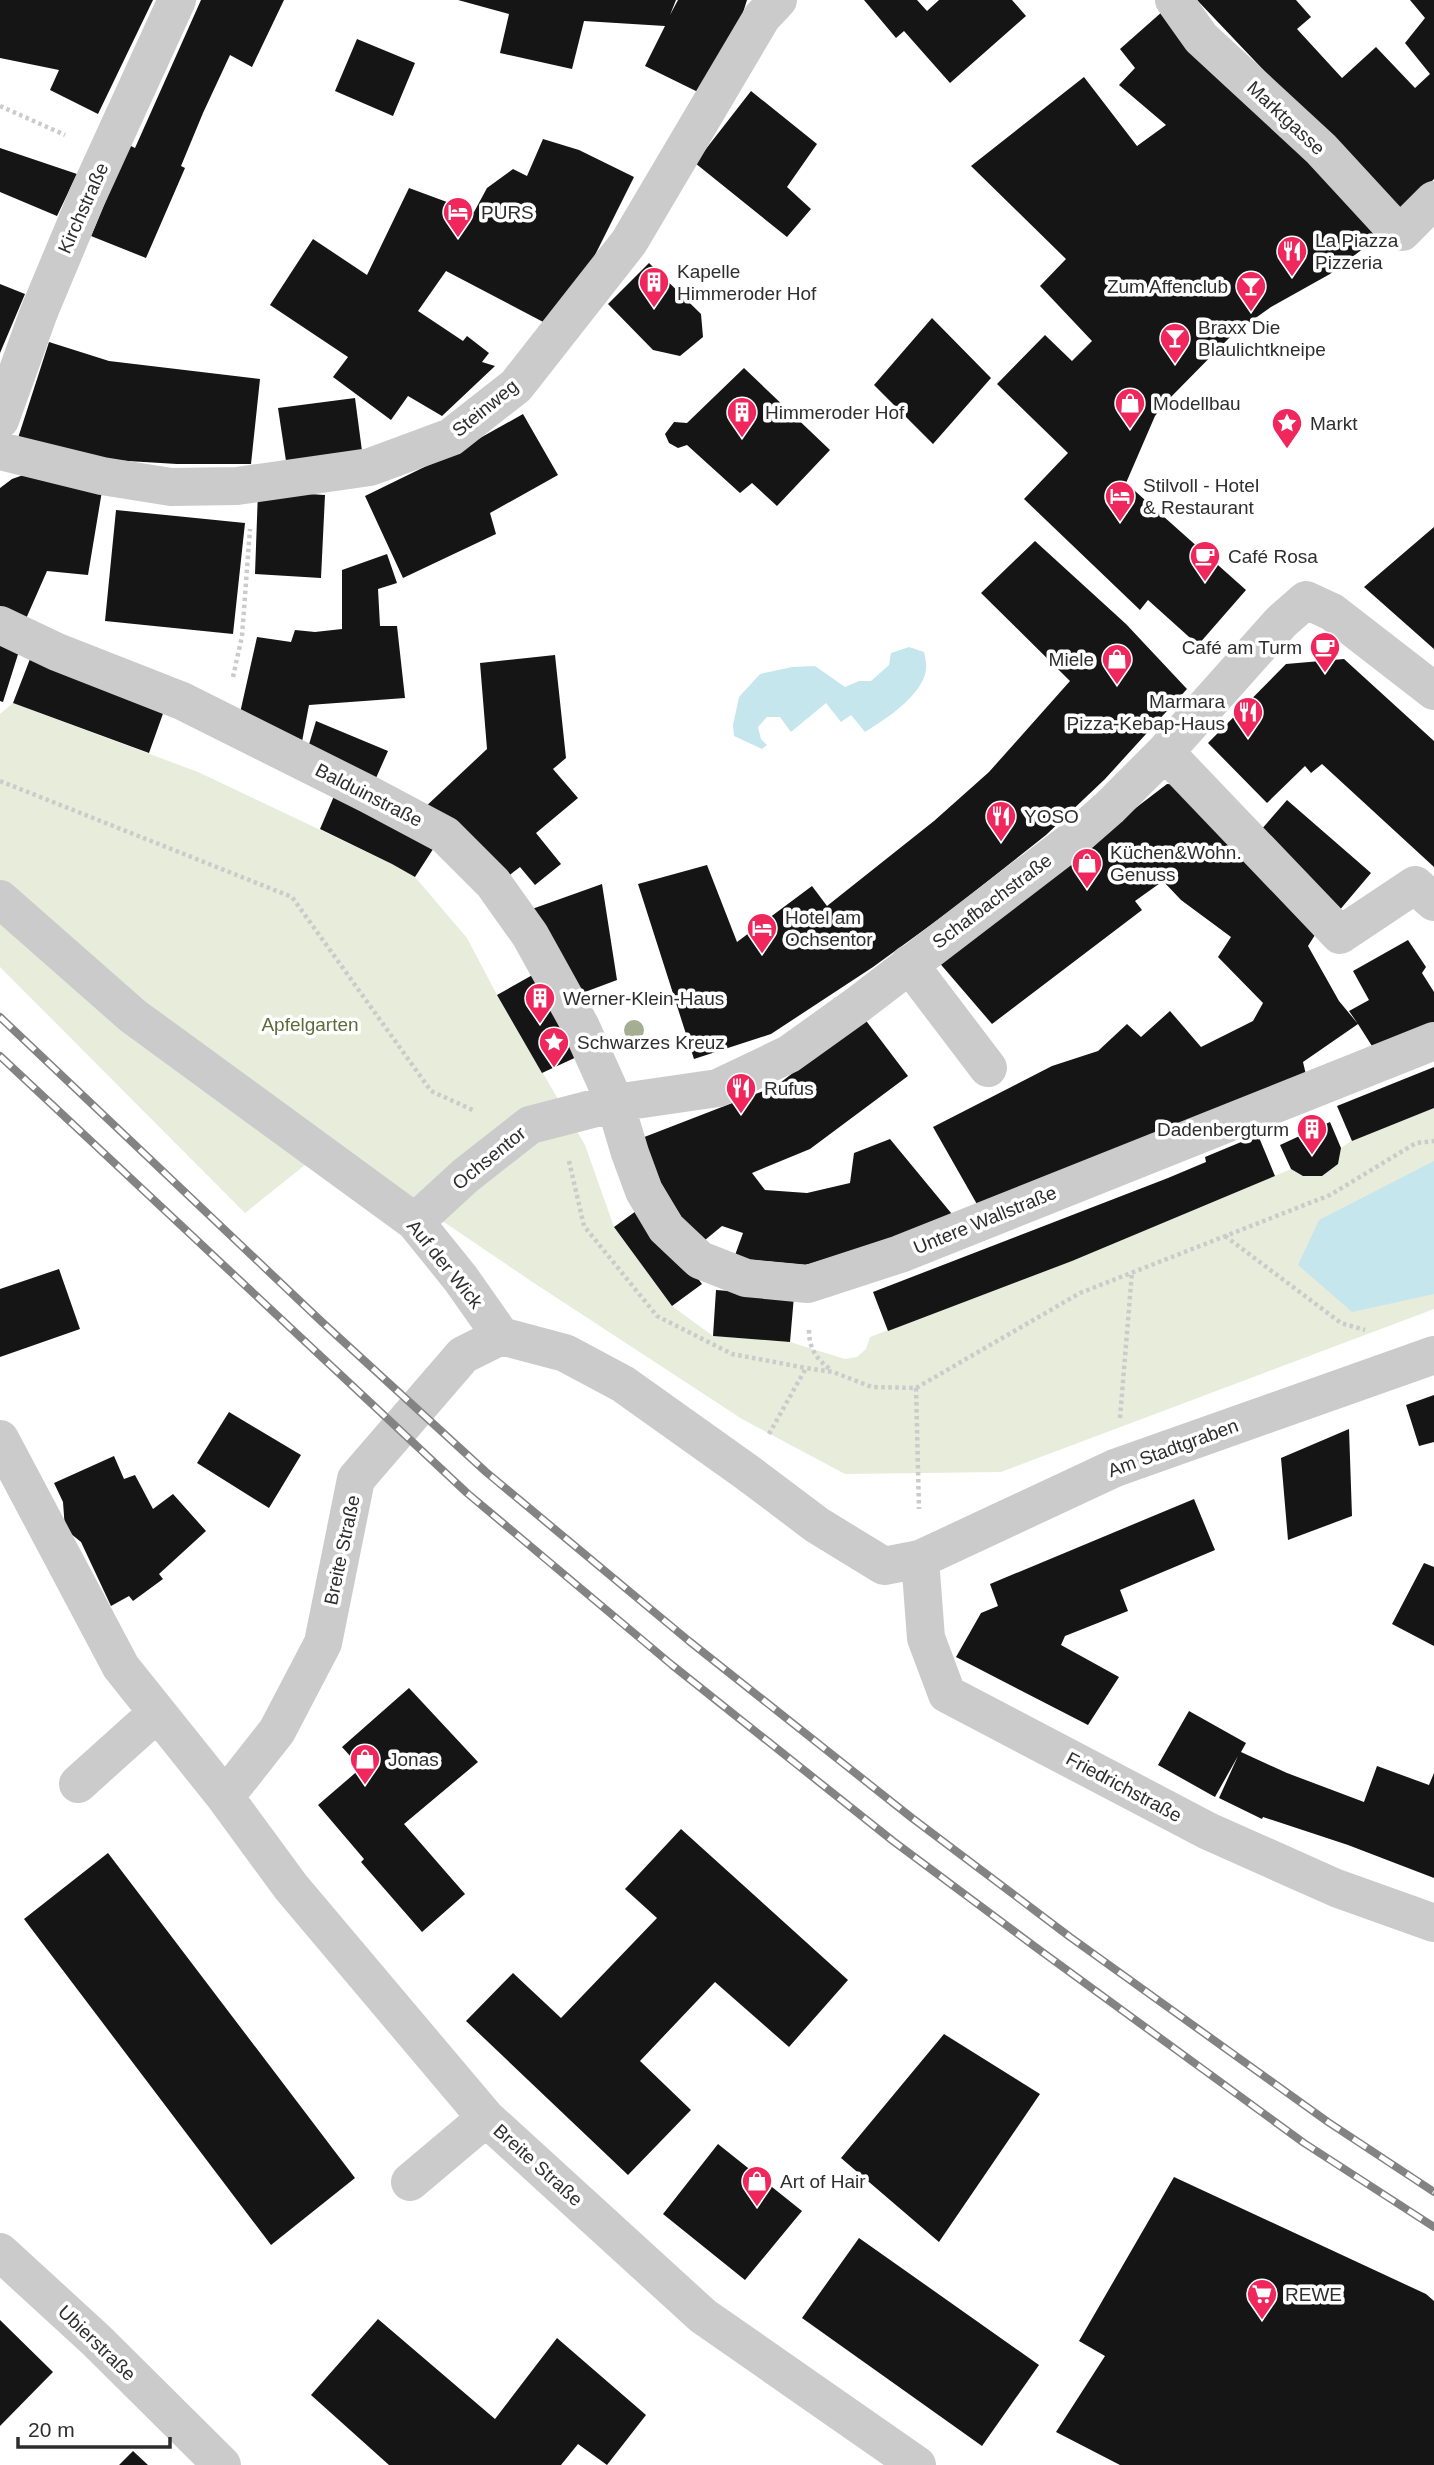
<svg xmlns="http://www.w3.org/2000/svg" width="1434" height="2465" font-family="Helvetica,sans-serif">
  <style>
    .green { fill: #e8ecdb }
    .water { fill: #c6e6ed }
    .building { fill: #151515 }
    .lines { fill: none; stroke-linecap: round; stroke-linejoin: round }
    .path { stroke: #cbcbcb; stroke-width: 4.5; stroke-dasharray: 3.5 3.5; stroke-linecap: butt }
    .minor { stroke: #cbcbcb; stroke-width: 38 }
    .rail-casing { stroke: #838383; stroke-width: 8 }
    .rail { stroke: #fff; stroke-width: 5; stroke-dasharray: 16; stroke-linecap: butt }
    .tree { fill: #a5ae92 }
    .labels { text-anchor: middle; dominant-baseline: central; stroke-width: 7; stroke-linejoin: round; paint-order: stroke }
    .street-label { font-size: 19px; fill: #2e2e2e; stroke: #fff }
    .poi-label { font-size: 19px; fill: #2e2e2e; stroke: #fff; text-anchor: start }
    .park-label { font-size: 19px; fill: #5b6c39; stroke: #fff }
  </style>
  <rect width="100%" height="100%" fill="#fff"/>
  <path class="green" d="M13 703 198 772 392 864 415 877 467 938 497 995 585 1145 614 1227 672 1306 713 1336 790 1342 845 1359 857 1357 866 1349 870 1337 1072 1261 1291 1169C1311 1180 1320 1177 1338 1164L1341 1148 1351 1141 1434 1108V1309L1001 1472 845 1474 742 1419 534 1283 330 1145 245 1213 0 967V714Z"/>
  <path class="water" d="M909 647 924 652C925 657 927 664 926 669 924 694 885 720 865 732L851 715 841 722 826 703 791 732 780 717H767L758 727 761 739 767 745 762 749 734 736 733 725 739 697 760 674 792 667 815 666 845 687 859 681H871L889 665 891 653Z
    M1434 1161V1294L1352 1312 1298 1265 1319 1220Z"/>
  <path class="building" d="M0 0H153L98 114 50 90 59 70 0 58Z
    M201 0H284L252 67 230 55 203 113 181 166 185 168 146 258 91 236 129 145 135 148Z
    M458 0H676L670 15 678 0H747L741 19 702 94 645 66 665 26 584 21 572 69 500 53 509 14Z
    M864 0H917L927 11 939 0H1012L1026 16 950 83 904 31 896 38Z
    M1197 0H1296L1311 17 1297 29 1342 78 1376 47 1415 88 1430 74 1405 43 1425 18 1410 0H1434V179L1399 213Z
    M1163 11 1315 152 1377 238 1330 274 1271 307 1233 334 1167 401 1155 416 1126 483 1246 590 1198 645 1148 600 1140 610 1024 499 1068 453 997 384 1045 335 1072 361 1092 341 1040 286 1066 259 971 166 1084 77 1137 146 1166 125 1119 85 1135 68 1120 49Z
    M357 39 415 63 393 116 335 91Z
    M751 91 817 144 787 187 811 209 787 237 695 163Z
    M543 139 579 150 634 177 589 267 547 324 446 271 418 311 463 341 467 336 489 353 482 362 495 366 442 416 408 396 391 420 333 377 348 357 270 305 313 239 367 275 409 188 474 212 487 188 513 169 527 176Z
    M0 148 77 174 57 216 0 192Z
    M649 263 701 314 703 337 680 356 653 350 608 304Z
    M0 284 25 294 0 353Z
    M932 318 991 378 933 444 874 385Z
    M49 342 109 361 260 379 251 464H177L78 458 18 438Z
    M744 368 830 450 777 506 752 483 740 493 687 445 678 448 669 443 665 434 674 422 687 423Z
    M355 398 362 451 286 461 278 408Z
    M523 414 558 475 490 513 496 534 403 578 365 496 455 452Z
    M29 473 102 491 88 575 47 571 25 621 0 609V488L12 479Z
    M258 491 325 495 321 578 255 574Z
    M116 510 245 523 233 634 105 621Z
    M1434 527V649L1364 587Z
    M1035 541 1126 624 1187 689 1105 779 1046 835 950 911 873 967 771 1034 694 1059 638 884 707 865 737 942 812 886 827 906 934 821 989 772 1070 681 981 593Z
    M387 554 397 583 378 589 380 626H397L405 698 309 705 301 747 238 722 257 637 291 642 295 630 315 632 342 629V570Z
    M0 642 20 648 3 702 0 701Z
    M555 655 566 758 553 769 578 798 536 833 561 864 535 885 520 867 507 877 422 810 487 749 480 663Z
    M30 659 165 708 149 753 13 703Z
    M1344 659 1434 741V867L1322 764 1311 773 1305 766 1267 803 1208 743 1286 664Z
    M316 721 388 751 372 787 307 751Z
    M1167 784 1180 785 1315 935 1308 946 1339 1001 1358 1024 1349 1011 1369 1000 1353 971 1408 940 1426 967 1422 973 1434 992V1030L1377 1054 1358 1024 1303 1062 1307 1079 982 1213 933 1127 1052 1066 1098 1051 1127 1024 1141 1037 1170 1011 1201 1047 1253 1021 1263 1003 1218 957 1231 937 1181 900 1163 881 1135 901 1142 910 992 1024 937 960Z
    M337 789 437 843 415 877 392 864 320 829Z
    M1287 800 1371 873 1338 912 1254 838Z
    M602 884 617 980 577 995 532 909Z
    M536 973 581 1055 542 1073 497 995Z
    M864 1018 908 1076 810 1149 752 1173 765 1190 807 1193 850 1183 854 1153 890 1139 956 1219 806 1265 734 1258 743 1233 722 1226 699 1245 634 1141 776 1086Z
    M1434 1067V1108L1352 1141 1337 1106Z
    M1330 1122 1341 1148 1338 1164 1322 1176H1303L1291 1169 1280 1145Z
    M1258 1135 1275 1176 1072 1261 888 1331 873 1292 1168 1178 1206 1162 1205 1157Z
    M643 1206 702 1284 672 1306 614 1227Z
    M59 1269 80 1329 0 1357V1289Z
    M716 1290 794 1296 790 1342 713 1336Z
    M1434 1395V1442L1419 1446 1406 1405Z
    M229 1412 301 1455 269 1508 197 1463Z
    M1349 1429 1352 1516 1288 1540 1281 1458Z
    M114 1456 124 1479 135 1475 153 1509 173 1494 206 1531 159 1574 163 1579 133 1601 129 1596 111 1606 81 1542 65 1529 63 1502 54 1483Z
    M1194 1499 1215 1550 1120 1590 1128 1611 1065 1636 1061 1645 1119 1677 1088 1725 956 1657 981 1613 998 1606 990 1584Z
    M1424 1563 1434 1567V1646L1392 1624Z
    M409 1688 478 1762 404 1824 465 1894 422 1932 361 1862 364 1859 318 1805 361 1768 342 1747Z
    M1189 1711 1246 1743 1241 1752 1287 1773 1364 1802 1377 1766 1429 1785 1434 1773V1878L1348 1845 1263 1817 1262 1819 1219 1798 1238 1756 1215 1797 1158 1765Z
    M681 1829 848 1980 789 2047 715 1982 640 2061 691 2110 628 2175 466 2021 513 1973 561 2018 657 1918 625 1889Z
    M108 1853 355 2178 271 2245 24 1919Z
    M944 2034 1040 2094 939 2242 841 2158Z
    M718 2144 802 2211 745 2280 663 2214Z
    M1174 2177 1426 2294 1434 2301V2465H1120L1056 2432 1105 2356 1079 2341Z
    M859 2238 1039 2365 982 2446 802 2318Z
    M378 2319 495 2419 557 2338 646 2415 607 2465 578 2444 561 2465H389L311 2395Z
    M0 2320 53 2372 0 2426Z
    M133 2451 148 2465H119Z"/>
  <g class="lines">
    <path class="path" d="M0 106 65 135
      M233 677 242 636 250 529
      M0 781 292 897 431 1091 475 1111
      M569 1161 584 1226 657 1316 732 1354 806 1368
      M1225 1236 1341 1323 1365 1330
      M809 1330C809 1350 817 1359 832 1371
      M916 1388 919 1509
      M1120 1418 1132 1272
      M769 1434 806 1368 833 1372 872 1387 916 1388 1080 1293 1330 1195 1416 1143 1434 1141"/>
    <path class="minor" d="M1174 0 1201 38 1321 149 1392 226 1402 232 1434 200
      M0 420 39 312 87 197 177 0
      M0 451 102 476 171 487 237 486 370 467 451 437 516 386 629 242 762 17 778 0
      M0 625 57 652 182 701 368 794 445 835 493 883 530 935 581 1027 615 1103 630 1153 644 1191 666 1228 700 1260 746 1278 808 1284 900 1254 1434 1041
      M1165 752 1340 935 1415 885 1434 902
      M0 899 133 1016 415 1222 461 1279 501 1336 565 1353 623 1384 748 1473 817 1525 884 1566 920 1559 1115 1468 1434 1355
      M909 964 988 1068
      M415 1222 465 1176 530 1125 615 1103 718 1088 789 1054 856 1006 1069 843 1109 808 1165 752 1281 622 1306 600 1332 612 1434 691
      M0 1439 121 1667 225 1797 291 1887 486 2118 703 2316 917 2465
      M920 1559 926 1638 947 1694 1208 1831 1336 1888 1434 1923
      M78 1784 157 1713
      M225 1797 277 1731 323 1643 356 1479 463 1355 501 1336
      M410 2182 486 2118
      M0 2252 96 2340 222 2465"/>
    <g class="rail-casing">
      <path id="rail" d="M0 1017 322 1322 486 1472 689 1641 912 1818 1070 1937 1328 2122 1434 2192
        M0 1056 467 1493 672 1665 893 1841 1034 1946 1304 2143 1434 2227"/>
    </g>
    <use href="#rail" class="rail"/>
  </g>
  <circle class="tree" cx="634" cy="1030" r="10"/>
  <defs>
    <g id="hotel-pin" transform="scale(1.575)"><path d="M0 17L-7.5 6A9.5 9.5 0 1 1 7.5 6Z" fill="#ef275c" stroke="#fff"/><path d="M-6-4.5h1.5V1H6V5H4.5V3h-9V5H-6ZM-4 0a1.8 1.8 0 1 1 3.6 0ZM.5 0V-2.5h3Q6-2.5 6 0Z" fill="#fff"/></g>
    <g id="restaurant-pin" transform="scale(1.575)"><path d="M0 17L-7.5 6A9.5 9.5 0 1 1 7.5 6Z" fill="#ef275c" stroke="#fff"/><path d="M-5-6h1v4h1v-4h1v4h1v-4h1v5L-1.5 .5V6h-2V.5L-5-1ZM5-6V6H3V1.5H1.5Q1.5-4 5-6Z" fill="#fff"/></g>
    <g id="building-pin" transform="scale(1.575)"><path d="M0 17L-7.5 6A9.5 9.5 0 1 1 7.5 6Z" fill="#ef275c" stroke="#fff"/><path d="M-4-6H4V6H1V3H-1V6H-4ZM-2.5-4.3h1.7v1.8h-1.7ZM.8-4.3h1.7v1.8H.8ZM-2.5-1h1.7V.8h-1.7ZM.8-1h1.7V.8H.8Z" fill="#fff"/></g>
    <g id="bar-pin" transform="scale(1.575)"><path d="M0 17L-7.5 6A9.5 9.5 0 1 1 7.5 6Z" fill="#ef275c" stroke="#fff"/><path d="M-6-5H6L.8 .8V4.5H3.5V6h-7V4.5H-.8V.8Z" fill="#fff"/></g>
    <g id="shop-pin" transform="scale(1.575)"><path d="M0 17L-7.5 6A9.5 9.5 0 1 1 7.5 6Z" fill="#ef275c" stroke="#fff"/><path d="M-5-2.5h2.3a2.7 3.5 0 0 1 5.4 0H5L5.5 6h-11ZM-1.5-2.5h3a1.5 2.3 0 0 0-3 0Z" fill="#fff"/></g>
    <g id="sight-pin" transform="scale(1.575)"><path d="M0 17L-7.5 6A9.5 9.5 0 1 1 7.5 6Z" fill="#ef275c" stroke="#fff"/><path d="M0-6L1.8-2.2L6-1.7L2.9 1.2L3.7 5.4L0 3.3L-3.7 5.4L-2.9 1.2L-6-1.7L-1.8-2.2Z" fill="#fff"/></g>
    <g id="cafe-pin" transform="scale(1.575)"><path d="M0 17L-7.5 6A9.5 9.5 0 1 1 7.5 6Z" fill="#ef275c" stroke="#fff"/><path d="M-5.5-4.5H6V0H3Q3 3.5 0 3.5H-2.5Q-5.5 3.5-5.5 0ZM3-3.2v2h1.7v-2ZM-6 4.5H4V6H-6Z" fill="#fff"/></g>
    <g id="supermarket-pin" transform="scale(1.575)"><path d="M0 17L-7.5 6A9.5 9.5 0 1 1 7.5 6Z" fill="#ef275c" stroke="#fff"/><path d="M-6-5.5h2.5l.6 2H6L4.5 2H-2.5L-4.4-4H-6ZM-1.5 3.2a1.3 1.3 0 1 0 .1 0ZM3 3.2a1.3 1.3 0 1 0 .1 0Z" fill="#fff"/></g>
  </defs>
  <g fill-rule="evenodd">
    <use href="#hotel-pin" x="458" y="212"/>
    <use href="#restaurant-pin" x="1292" y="251"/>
    <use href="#building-pin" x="654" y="282"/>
    <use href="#bar-pin" x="1251" y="286"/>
    <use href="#bar-pin" x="1175" y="338"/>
    <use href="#shop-pin" x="1130" y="403"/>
    <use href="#building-pin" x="742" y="412"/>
    <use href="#sight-pin" x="1287" y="423"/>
    <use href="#hotel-pin" x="1120" y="496"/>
    <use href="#cafe-pin" x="1205" y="556"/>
    <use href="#cafe-pin" x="1325" y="647"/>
    <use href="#shop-pin" x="1117" y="659"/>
    <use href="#restaurant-pin" x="1248" y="712"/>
    <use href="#restaurant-pin" x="1001" y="816"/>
    <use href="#shop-pin" x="1087" y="863"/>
    <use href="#hotel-pin" x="762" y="928"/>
    <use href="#building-pin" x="540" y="998"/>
    <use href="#sight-pin" x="554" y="1042"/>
    <use href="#restaurant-pin" x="741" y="1088"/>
    <use href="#building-pin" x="1312" y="1129"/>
    <use href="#shop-pin" x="365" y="1759"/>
    <use href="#shop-pin" x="757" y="2181"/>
    <use href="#supermarket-pin" x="1262" y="2294"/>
  </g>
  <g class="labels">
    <g class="street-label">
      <text transform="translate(1286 118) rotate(43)">Marktgasse</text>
      <text transform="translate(83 208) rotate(-66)">Kirchstraße</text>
      <text transform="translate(485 408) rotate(-39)">Steinweg</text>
      <text transform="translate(369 795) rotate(27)">Balduinstraße</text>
      <text transform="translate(992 901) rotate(-37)">Schafbachstraße</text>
      <text transform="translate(489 1158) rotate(-39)">Ochsentor</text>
      <text transform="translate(985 1220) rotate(-22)">Untere Wallstraße</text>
      <text transform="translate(445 1264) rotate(51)">Auf der Wick</text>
      <text transform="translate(1173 1448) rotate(-20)">Am Stadtgraben</text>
      <text transform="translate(342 1550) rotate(-78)">Breite Straße</text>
      <text transform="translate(1124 1787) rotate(28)">Friedrichstraße</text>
      <text transform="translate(538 2165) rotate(42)">Breite Straße</text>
      <text transform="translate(97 2343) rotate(44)">Ubierstraße</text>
    </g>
    <g class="poi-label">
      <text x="481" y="212">PURS</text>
      <text x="1315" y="240">La Piazza<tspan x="1315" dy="22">Pizzeria</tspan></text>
      <text x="677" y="271">Kapelle<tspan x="677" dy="22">Himmeroder Hof</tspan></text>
      <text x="1228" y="286" text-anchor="end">Zum Affenclub</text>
      <text x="1198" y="327">Braxx Die<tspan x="1198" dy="22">Blaulichtkneipe</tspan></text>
      <text x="1153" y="403">Modellbau</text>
      <text x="765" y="412">Himmeroder Hof</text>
      <text x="1310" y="423">Markt</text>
      <text x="1143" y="485">Stilvoll - Hotel<tspan x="1143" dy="22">&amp; Restaurant</tspan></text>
      <text x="1228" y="556">Café Rosa</text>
      <text x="1302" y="647" text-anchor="end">Café am Turm</text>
      <text x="1094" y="659" text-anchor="end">Miele</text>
      <text x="1225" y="701" text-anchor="end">Marmara<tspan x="1225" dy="22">Pizza-Kebap-Haus</tspan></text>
      <text x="1024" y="816">YOSO</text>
      <text x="1110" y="852">Küchen&amp;Wohn.<tspan x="1110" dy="22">Genuss</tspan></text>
      <text x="785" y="917">Hotel am<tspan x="785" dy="22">Ochsentor</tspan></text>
      <text x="563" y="998">Werner-Klein-Haus</text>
      <text x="577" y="1042">Schwarzes Kreuz</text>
      <text x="764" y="1088">Rufus</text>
      <text x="1289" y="1129" text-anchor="end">Dadenbergturm</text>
      <text x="388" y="1759">Jonas</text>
      <text x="780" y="2181">Art of Hair</text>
      <text x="1285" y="2294">REWE</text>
    </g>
    <g class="park-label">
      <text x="310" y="1024">Apfelgarten</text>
    </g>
  </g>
  <path d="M18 2437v10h152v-10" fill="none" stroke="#2e2e2e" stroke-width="3.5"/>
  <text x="28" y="2437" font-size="21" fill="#2e2e2e" stroke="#ffffff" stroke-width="5" paint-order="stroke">20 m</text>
</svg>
